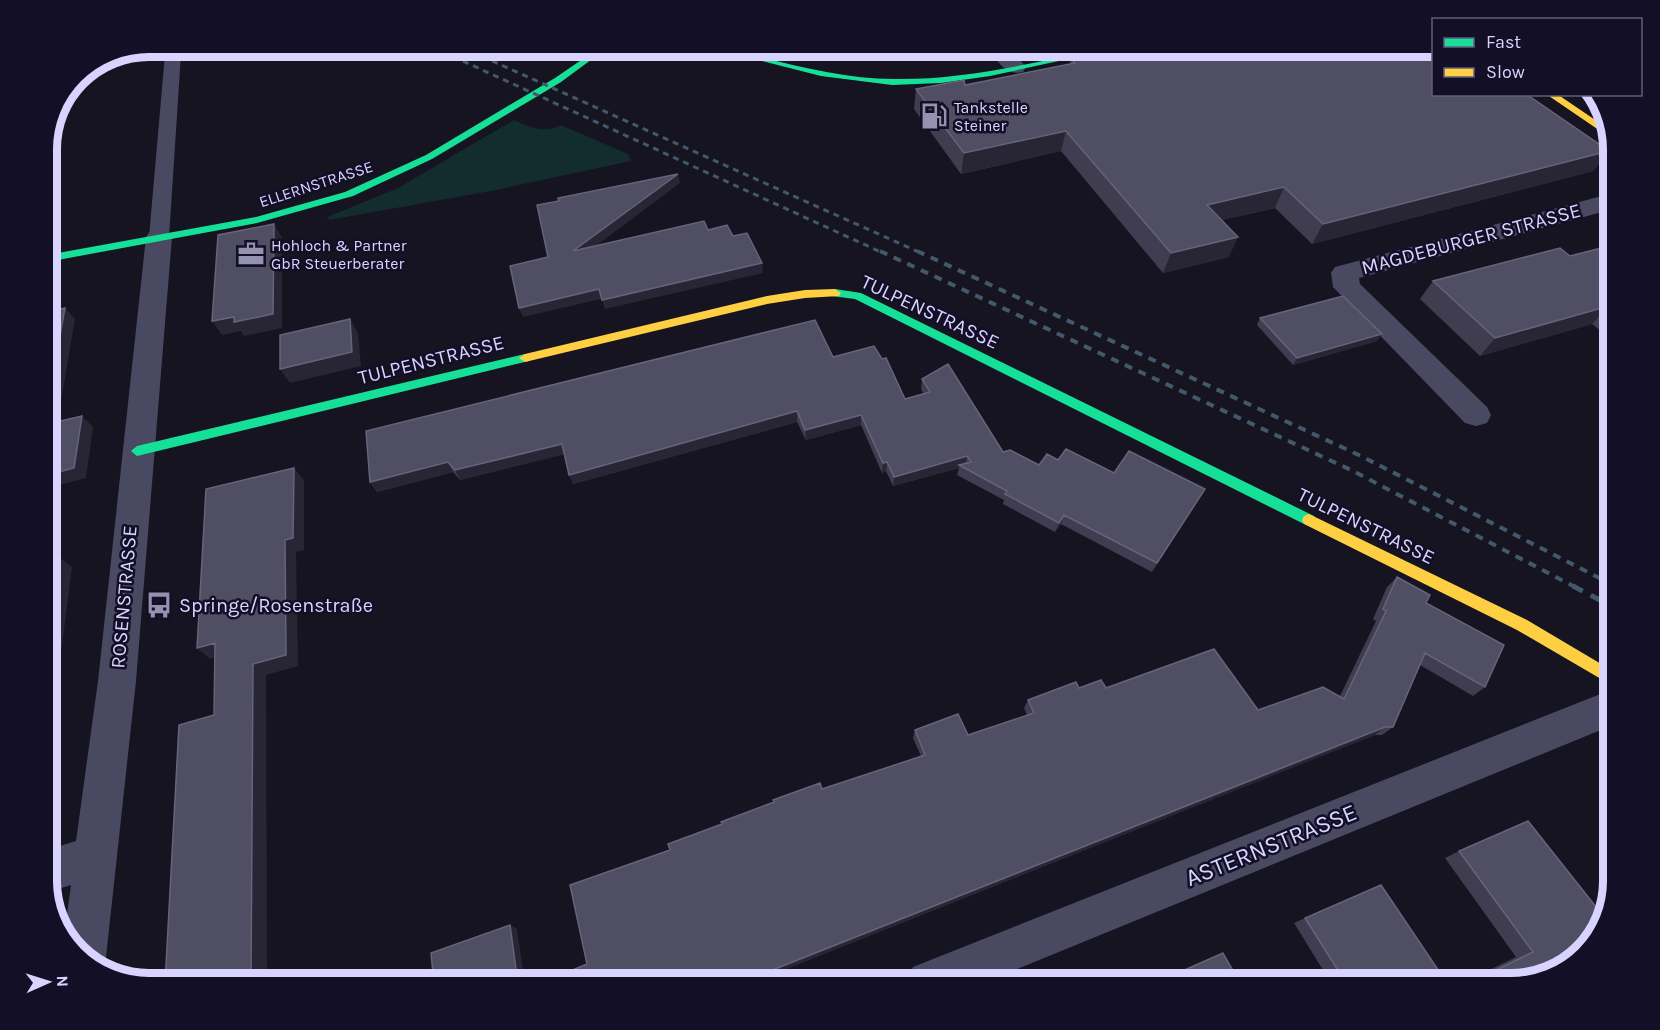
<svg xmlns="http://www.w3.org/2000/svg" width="1660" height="1030" font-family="Karla,sans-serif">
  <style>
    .green { fill: #132c2d }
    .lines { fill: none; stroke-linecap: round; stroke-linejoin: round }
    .lane { fill: #4a4962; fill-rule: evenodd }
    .street { fill: #4a4962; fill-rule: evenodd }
    .fast { fill: #16e098; fill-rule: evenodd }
    .slow { fill: #ffcf43; fill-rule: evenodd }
    .rail-far2 { stroke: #43596b; stroke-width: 3; stroke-dasharray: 6 5; stroke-linecap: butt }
    .rail-far1 { stroke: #43596b; stroke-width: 4; stroke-dasharray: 8 7; stroke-linecap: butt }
    .rail { stroke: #43596b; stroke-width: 5; stroke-dasharray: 11 9; stroke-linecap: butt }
    .wall { fill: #403d50 }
    .shaded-wall { fill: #282635 }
    .building { fill: #504e63; stroke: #66637b; stroke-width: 1.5 }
    .labels { text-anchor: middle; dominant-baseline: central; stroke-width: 5; stroke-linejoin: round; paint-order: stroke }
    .far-poi-label { font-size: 16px; fill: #d9d4ff; stroke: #130f26; text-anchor: start }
    .far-street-label { font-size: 16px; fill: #d9d4ff; stroke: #130f26 }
    .street-label { font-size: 20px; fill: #d9d4ff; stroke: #130f26 }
    .poi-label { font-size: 20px; fill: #d9d4ff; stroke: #130f26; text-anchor: start }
    .near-street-label { font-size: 24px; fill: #d9d4ff; stroke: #130f26 }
    .rim { fill: none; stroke: #d9d4ff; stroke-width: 8 }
  </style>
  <rect width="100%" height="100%" fill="#161421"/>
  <path class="green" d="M514 120C528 127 546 134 561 125L628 154 631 161 491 191 329 220 327 217 398 188Z"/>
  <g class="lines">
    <path class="lane" d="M165 54H181L169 237 166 242 159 243 152 242 149 237Z"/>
    <path class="street" d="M989 49H1011L1026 67 1023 72C1006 76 998 62 989 49Z
      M1613 193V209L1359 278 1360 284 1487 407 1491 415 1487 423 1476 426 1465 423 1333 287 1331 273 1335 267Z
      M159 229 168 231 172 237 136 681 106 957 101 971 64 937 71 885 48 892 47 850 76 841 98 681 146 237 150 231Z
      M1613 689V725L983 983H907L913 967Z"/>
    <path class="fast" d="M1099 49H1114L990 76 941 83 892 85 821 76 723 51H736C788 64 841 79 894 79 964 80 1032 63 1099 49Z
      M603 51 561 82 432 159 353 196 257 223 47 262V255L256 217 345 192 426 155 555 78 593 52Z
      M835 289 861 293 1314 516 1316 520 1314 524H1304L855 299 831 296 829 293Z
      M525 354 531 358 529 361 137 456 131 451 137 446Z"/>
    <path class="slow" d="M1546 94H1557L1610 130 1612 139Z
      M835 289 841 293 839 296 805 298 767 304 525 362 519 358 525 354 767 296 805 290Z
      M1309 514 1527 620 1613 671V686L1517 630 1304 524 1302 520 1304 516Z"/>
    <path class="rail-far2" d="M443 52 883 253
      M472 52 921 253"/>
    <path class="rail-far1" d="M880 251 1351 470 1575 587
      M917 251 1361 456 1613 585"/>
    <path class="rail" d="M1573 586 1613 607"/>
  </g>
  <path class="wall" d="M1071 58 1609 151 1593 171 1312 244 1275 208 1222 220 1229 257 1163 273 1061 151 961 174 914 109 916 89 965 85 1070 64Z
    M1613 245V341L1592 324 1480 356 1420 299 1433 281 1570 256Z
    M1260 318 1377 341 1293 365 1257 325Z
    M833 357 882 359 905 399 924 394 921 389 922 379 1003 452 1039 465 1058 460 1114 473 1205 489 1152 572 1061 524 1055 532 1003 504 1004 500 957 475 959 468 893 486 886 471 882 473 861 425 806 440 797 422 573 484 564 454 460 480 453 472 377 492 370 482Z
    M1397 577 1426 603 1485 687 1473 696 1420 665 1393 727 1382 735H1375L1303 763 748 984H539L587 964 670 850 822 789 921 756 913 738 915 730 968 735 1027 715 1024 708 1028 700 1079 688H1106L1258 710 1340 696 1376 621 1373 619 1387 587Z
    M1613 786V809L1600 793Z
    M1459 851 1604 917 1512 983H1463L1516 957 1445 858Z
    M1305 918 1447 983H1331L1294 923Z"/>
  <path class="shaded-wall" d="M1066 131 1061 151 961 174 964 153Z
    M1609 151 1593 171 1312 244 1323 224Z
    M678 174 680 183 576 261 573 251Z
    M1284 187 1275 208 1199 225 1207 205Z
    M274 224 282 238V328L244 336 241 331 222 335 212 321Z
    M1238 237 1229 257 1163 273 1171 253Z
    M762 263 763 273 605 309 602 300Z
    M599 289 601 299 523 317 519 308Z
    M1609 306 1592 324 1480 356 1495 338Z
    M65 308 75 319 55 436 47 428V406Z
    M350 319 358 333 361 366 290 383 280 369Z
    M1382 334 1377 341 1293 365 1297 358Z
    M797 411V422L573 484 569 475Z
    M861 415V425L806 440 805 430Z
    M82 416 93 427 86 478 47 488V475Z
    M562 444 566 454 460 480 455 470Z
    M967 456 965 466 959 465V468L893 486 894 477Z
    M448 462 453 472 377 492 370 482Z
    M887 462 886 471 882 473 883 463Z
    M294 468 304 480V550L296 552 298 666 266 675 267 984H251L253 664 285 540Z
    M1205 489 1199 499 1152 572 1157 563Z
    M1064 515 1061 524 1055 532 1059 523Z
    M53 552 72 567 56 692 47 754V595Z
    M215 643 228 654 210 659 197 648Z
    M1385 727 1375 735 748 984H737Z
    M510 925 517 929 525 984H518Z"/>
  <path class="building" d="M1434 47V94H1526L1609 151 1323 224 1284 187 1207 205 1238 237 1171 253 1066 131 964 153 916 89 964 80 965 85 1075 63 1071 58 1120 49Z
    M678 174 573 251 704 221 708 230 727 225 733 236 747 233 762 263 602 300 599 289 519 308 510 266 548 257 537 205 559 201 558 198Z
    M274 224 273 314 234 322V317L212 321 218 235Z
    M1613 245V310L1609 306 1495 338 1433 281 1560 248 1570 256Z
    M1343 296 1382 334 1297 358 1260 318Z
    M65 308 47 406V312Z
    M350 319 352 352 280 369V335Z
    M815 320 833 357 874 346 882 359 886 358 905 399 930 392 922 379 948 364 1003 452 1010 450 1039 465 1047 454 1058 460 1066 449 1114 473 1129 451 1205 489 1157 563 1064 515 1059 523 1005 494 1007 491 959 465 971 462 967 456 894 477 887 462 883 463 861 415 805 430 797 411 569 475 562 444 455 470 448 462 370 482 366 431Z
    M82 416 74 468 47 475V424Z
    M294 468 293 538 285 540 286 655 253 664 251 984H165L179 725 214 715 215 643 197 648 206 489Z
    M53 552 47 595V554Z
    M1397 577 1430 595 1426 603 1504 645 1485 687 1425 653 1393 727H1385L1312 756 737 984H539L587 964 570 885 670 850 668 844 722 824 721 822 774 802 773 800 820 783 822 789 925 755 915 730 958 714 968 735 1034 713 1028 700 1076 682 1079 688 1101 680 1106 688 1214 649 1258 710 1323 687 1344 699 1386 611 1383 609Z
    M1528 821 1604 917 1600 933 1562 970 1512 983H1470L1533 952 1459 851Z
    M1381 885 1447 983H1346L1305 918Z
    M510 925 518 984H434L431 953Z
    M1223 953 1240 983H1155Z"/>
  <defs>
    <g id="fuel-bare" transform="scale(2.07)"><path d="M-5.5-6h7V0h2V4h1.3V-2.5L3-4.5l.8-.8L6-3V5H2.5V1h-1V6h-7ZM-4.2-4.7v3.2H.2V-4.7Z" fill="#9591b1" stroke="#130f26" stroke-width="2.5" paint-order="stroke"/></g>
    <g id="office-bare" transform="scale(2.07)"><path d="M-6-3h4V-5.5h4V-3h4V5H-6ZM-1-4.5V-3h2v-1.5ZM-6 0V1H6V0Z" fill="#9591b1" stroke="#130f26" stroke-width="2.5" paint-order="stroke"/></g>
    <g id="bus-bare" transform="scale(2.07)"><path d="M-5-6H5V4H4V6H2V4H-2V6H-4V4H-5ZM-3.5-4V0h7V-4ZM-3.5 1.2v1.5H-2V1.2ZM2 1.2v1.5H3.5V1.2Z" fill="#9591b1" stroke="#130f26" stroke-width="2.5" paint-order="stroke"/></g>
  </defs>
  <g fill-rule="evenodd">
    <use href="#fuel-bare" x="934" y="116"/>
    <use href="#office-bare" x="251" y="254"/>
    <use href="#bus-bare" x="159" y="605"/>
  </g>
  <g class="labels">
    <g class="far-poi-label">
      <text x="954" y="107">Tankstelle<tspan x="954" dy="18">Steiner</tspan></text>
      <text x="271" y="245">Hohloch &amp; Partner<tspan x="271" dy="18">GbR Steuerberater</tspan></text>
    </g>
    <g class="far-street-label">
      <text transform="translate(316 184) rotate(-18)">ELLERNSTRASSE</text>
    </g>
    <g class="street-label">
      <text transform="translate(1471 239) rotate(-15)">MAGDEBURGER STRASSE</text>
      <text transform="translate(930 312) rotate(25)">TULPENSTRASSE</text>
      <text transform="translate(431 360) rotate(-14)">TULPENSTRASSE</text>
      <text transform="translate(1366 526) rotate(26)">TULPENSTRASSE</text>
      <text transform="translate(124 597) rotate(-85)">ROSENSTRASSE</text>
    </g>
    <g class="poi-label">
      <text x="179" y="605">Springe/Rosenstraße</text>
    </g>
    <g class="near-street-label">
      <text transform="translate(1271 845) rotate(-22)">ASTERNSTRASSE</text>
    </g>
  </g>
  <path d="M0 0H1660V1030H0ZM149 57H1511A92 92 0 0 1 1603 149V881A92 92 0 0 1 1511 973H149A92 92 0 0 1 57 881V149A92 92 0 0 1 149 57Z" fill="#130f26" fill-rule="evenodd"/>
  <path class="rim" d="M149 57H1511A92 92 0 0 1 1603 149V881A92 92 0 0 1 1511 973H149A92 92 0 0 1 57 881V149A92 92 0 0 1 149 57Z"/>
  <rect x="1432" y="18" width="210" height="78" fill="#130f26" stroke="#625e7d" stroke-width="1.5"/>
  <rect x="1444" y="38" width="30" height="9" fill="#16e098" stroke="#625e7d" stroke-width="1.5"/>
  <text x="1486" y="48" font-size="18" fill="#d9d4ff">Fast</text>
  <rect x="1444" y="68" width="30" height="9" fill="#ffcf43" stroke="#625e7d" stroke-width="1.5"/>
  <text x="1486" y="78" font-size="18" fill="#d9d4ff">Slow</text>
  <g transform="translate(48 982) rotate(87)" stroke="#130f26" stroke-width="4.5" paint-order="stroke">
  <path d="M0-4.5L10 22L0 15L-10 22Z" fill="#d9d4ff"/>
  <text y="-9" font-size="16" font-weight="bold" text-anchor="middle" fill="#d9d4ff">N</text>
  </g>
</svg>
